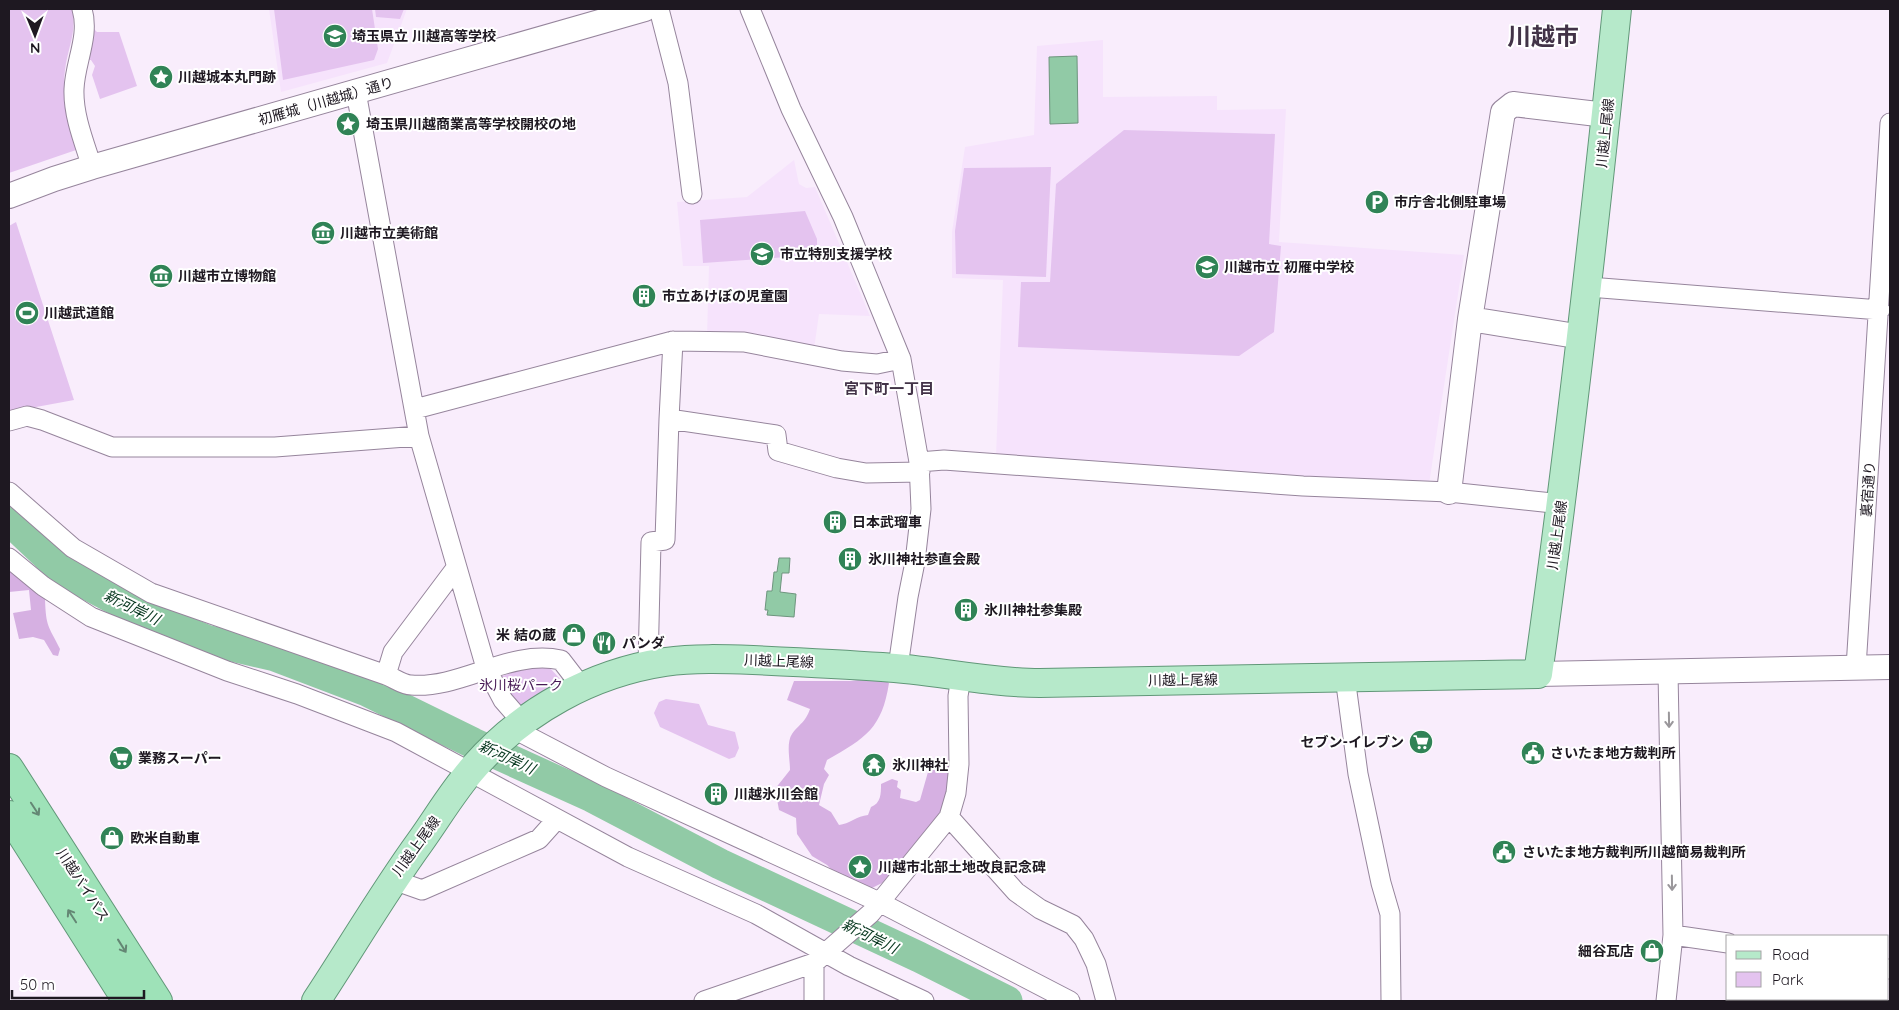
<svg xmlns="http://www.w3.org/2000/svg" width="1899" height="1010" font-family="Quicksand,'Noto Sans JP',sans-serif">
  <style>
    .built { fill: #f6e3fc }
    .green { fill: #e4c3ef }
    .forest { fill: #d6b0e2 }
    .water { fill: #91caa6; stroke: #6e957e }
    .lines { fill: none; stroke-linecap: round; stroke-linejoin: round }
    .river { stroke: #91caa6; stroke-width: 31 }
    .minor-casing { stroke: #96859c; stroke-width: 21 }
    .tertiary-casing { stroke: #96859c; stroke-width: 26 }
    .primary-casing { stroke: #619778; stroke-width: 30 }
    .trunk-casing { stroke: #619778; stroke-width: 30 }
    .minor { stroke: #fff; stroke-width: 19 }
    .tertiary { stroke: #fff; stroke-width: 24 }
    .primary { stroke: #b6e9ca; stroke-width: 28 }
    .trunk { stroke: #9ee2b8; stroke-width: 28 }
    .oneway { stroke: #9a979b }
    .oneway2 { stroke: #648774 }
    .labels { text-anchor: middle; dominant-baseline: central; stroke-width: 4; stroke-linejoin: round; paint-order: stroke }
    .poi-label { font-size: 14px; font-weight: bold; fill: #1e1821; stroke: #fff; text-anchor: start }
    .street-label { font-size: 14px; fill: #1e1821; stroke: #fff }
    .park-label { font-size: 14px; fill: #471a55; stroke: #fff }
    .neighbourhood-label { font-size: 15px; font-weight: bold; fill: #423347; stroke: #fff }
    .water-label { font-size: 15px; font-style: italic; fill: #06361e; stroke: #fff }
    .town-label { font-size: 24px; font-weight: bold; fill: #423347; stroke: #fff }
  </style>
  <rect width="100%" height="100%" fill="#f9edfc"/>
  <path class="built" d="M269 9H407L387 63 281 92Z
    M1103 40V97L1217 96V110L1286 109 1279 242 1464 255 1429 484 996 456 1003 280 952 278V232L965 147 1034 135 1037 46Z
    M794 160 799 184 806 188 815 187 870 316 819 314 814 349 707 336 709 266H683L677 202 747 197Z"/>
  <path class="green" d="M9 9H72C77 34 68 46 65 70 61 99 69 122 79 149L9 173Z
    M274 9H372L378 49 374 60 283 80Z
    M375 9H404L400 19 376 17Z
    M94 29 97 32H119L137 86 100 99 92 75 95 66 91 60H88Z
    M1124 130 1275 134 1269 244 1281 246 1274 332 1239 356 1018 347 1021 282H1050L1056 184Z
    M1051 167 1046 277 956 274 955 231 964 168Z
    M805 211 817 239V255L703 263 700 220Z
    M16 222 74 400 9 412V226Z
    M533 665 549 667 561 680 516 709 500 677Z
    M666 699 699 704 708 725 735 732 739 748 735 757 729 759 660 727 654 713 659 702Z"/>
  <path class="forest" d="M9 567 45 599C46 627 48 625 60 649L58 656 53 655 44 640 33 637 19 639 13 613 31 610 29 590 9 592Z
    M878 677 889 683C882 728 866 738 827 760L824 769 829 775 824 784 819 805 831 812 839 825C849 824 857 816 868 815L871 807C881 803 881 794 881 784L892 779 898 781 897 787 901 790 900 798 916 802 920 800 930 765 951 766 948 803 882 883 872 888 834 872 827 865 812 856 797 834 796 818 779 810 775 789 790 770C790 759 786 743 792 734 800 723 805 723 810 709L787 700 794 681H851Z"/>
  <path class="water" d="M1077 56 1078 123 1050 124 1049 57Z
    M779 558H790L789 573H782L780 592 796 594 794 617 767 615 768 610H765L767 591H772L774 572H777Z"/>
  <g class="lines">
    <path class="river" d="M9 520 64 572 139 612 206 640 275 656 367 691 473 743 592 797 720 864 919 957 1007 1001"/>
    <g class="minor-casing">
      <path id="minor" d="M82 9C90 36 75 62 74 89 73 115 84 142 92 167
        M659 9 678 83 692 194
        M750 9 791 109 843 217 901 359 919 462 921 509 915 562 908 597 898 667
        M356 92 419 436 486 668 503 700 523 723
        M1589 287 1880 310
        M415 409 673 341 744 342 842 361 877 364 901 359
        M669 419 673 341
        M9 421 27 416 42 420 112 447H275L419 436
        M919 462 944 460 1303 486 1449 492 1562 504
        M9 492 73 548 151 593 386 675C394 678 403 685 411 685 462 689 509 649 561 660L581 686
        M9 558 43 586 91 617 227 671 297 694 396 732 628 857 756 914 849 966 924 1001
        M648 665 651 542 665 540 669 419 776 435 778 451 837 468 866 473 920 472
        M1856 668 1890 123
        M386 675 393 652 456 568
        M1345 677 1358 774 1381 883 1390 914 1391 1001
        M514 729 606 777 879 902 1070 1001
        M949 817 1016 892 1040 909 1073 925 1084 939 1096 964 1106 1001
        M395 876 405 884 422 890 539 839 556 820
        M1673 935 1728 943
        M814 963V1001
        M1888 969H1890
        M704 1001 814 963 871 913 949 817 956 793 959 764 958 696 961 677
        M1666 1001 1673 935 1668 672"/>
    </g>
    <g class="tertiary-casing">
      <path id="tertiary" d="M9 196 54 179 92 167 645 9
        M1470 319 1582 337
        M1449 492 1470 319 1503 112 1513 104 1606 115
        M1538 674 1890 667"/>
    </g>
    <g class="primary-casing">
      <path id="primary" d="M316 1001C351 948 383 893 420 842 438 817 454 789 475 766 523 711 592 673 665 662 694 658 724 659 753 660 796 662 839 664 882 667 935 670 986 683 1040 683L1538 674C1569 453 1594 231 1617 9"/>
    </g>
    <g class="trunk-casing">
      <path id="trunk" d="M9 768 158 1001
        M9 815 127 1001"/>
    </g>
    <use href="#minor" class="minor"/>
    <use href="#tertiary" class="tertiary"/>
    <use href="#primary" class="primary"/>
    <use href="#trunk" class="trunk"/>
  </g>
  <defs><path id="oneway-shaft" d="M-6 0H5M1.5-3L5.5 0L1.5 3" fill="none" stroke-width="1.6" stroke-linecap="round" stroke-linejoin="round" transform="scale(1.25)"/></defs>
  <g class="oneway">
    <use href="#oneway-shaft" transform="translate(1669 720) rotate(89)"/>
    <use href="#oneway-shaft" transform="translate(1672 883) rotate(89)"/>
  </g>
  <g class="oneway2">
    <use href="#oneway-shaft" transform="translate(35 809) rotate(57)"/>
    <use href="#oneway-shaft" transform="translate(72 916) rotate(-123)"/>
    <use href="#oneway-shaft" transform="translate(122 946) rotate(58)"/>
  </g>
  <defs>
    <g id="school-disc" transform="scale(1.25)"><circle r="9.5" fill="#308356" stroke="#fff"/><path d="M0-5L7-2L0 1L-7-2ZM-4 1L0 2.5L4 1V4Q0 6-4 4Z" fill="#fff"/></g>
    <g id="sight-disc" transform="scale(1.25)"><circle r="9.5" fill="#308356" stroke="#fff"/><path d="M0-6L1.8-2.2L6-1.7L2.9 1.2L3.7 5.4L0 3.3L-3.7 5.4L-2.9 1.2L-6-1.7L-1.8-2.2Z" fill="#fff"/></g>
    <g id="parking-disc" transform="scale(1.25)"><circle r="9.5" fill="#308356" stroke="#fff"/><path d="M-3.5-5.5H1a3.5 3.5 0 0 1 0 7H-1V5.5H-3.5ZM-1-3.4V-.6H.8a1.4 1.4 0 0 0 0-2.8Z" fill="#fff"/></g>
    <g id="museum-disc" transform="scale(1.25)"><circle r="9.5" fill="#308356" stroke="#fff"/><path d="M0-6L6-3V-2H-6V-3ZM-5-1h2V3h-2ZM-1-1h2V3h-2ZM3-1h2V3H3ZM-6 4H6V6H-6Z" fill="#fff"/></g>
    <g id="building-disc" transform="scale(1.25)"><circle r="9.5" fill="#308356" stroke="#fff"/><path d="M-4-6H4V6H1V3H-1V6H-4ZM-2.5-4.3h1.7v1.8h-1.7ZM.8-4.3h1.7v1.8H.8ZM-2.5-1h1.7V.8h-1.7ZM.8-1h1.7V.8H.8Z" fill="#fff"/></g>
    <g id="stadium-disc" transform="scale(1.25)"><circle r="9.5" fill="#308356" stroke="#fff"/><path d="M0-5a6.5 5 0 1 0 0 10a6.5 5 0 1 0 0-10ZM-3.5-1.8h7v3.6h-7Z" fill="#fff"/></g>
    <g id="shop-disc" transform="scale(1.25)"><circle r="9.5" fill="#308356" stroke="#fff"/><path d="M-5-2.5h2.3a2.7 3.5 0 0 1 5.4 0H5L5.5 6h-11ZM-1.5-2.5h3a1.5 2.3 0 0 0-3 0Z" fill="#fff"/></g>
    <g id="restaurant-disc" transform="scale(1.25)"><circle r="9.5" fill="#308356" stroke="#fff"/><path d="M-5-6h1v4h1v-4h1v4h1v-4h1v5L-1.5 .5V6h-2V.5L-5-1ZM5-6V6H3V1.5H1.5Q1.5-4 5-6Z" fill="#fff"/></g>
    <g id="supermarket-disc" transform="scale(1.25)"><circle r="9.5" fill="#308356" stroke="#fff"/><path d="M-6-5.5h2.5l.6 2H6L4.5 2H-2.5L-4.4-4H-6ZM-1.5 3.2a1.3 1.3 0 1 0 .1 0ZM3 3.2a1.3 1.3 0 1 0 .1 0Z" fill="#fff"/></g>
    <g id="civic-disc" transform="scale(1.25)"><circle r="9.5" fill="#308356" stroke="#fff"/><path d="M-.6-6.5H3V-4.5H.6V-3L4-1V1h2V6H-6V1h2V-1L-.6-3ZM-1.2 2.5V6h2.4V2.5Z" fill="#fff"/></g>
    <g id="temple-disc" transform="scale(1.25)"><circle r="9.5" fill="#308356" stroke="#fff"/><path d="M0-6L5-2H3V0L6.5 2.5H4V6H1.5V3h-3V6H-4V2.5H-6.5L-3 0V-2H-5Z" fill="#fff"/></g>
  </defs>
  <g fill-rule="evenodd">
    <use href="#school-disc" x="335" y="36"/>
    <use href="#sight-disc" x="161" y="77"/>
    <use href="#sight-disc" x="348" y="124"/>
    <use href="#parking-disc" x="1377" y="202"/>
    <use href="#museum-disc" x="323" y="233"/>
    <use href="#school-disc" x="762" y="254"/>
    <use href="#school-disc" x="1207" y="267"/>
    <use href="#museum-disc" x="161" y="276"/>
    <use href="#building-disc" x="644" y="296"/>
    <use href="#stadium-disc" x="27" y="313"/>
    <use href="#building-disc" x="835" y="522"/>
    <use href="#building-disc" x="850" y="559"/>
    <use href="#building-disc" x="966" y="610"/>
    <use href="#shop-disc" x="574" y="635"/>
    <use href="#restaurant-disc" x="604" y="643"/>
    <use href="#supermarket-disc" x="1421" y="742"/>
    <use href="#civic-disc" x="1533" y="753"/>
    <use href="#supermarket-disc" x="121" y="758"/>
    <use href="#temple-disc" x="874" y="765"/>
    <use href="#building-disc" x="716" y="794"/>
    <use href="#shop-disc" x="112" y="838"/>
    <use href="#civic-disc" x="1504" y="852"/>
    <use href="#sight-disc" x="860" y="867"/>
    <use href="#shop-disc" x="1652" y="951"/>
  </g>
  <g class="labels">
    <g class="poi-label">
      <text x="352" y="36">埼玉県立 川越高等学校</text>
      <text x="178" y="77">川越城本丸門跡</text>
      <text x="366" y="124">埼玉県川越商業高等学校開校の地</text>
      <text x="1394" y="202">市庁舎北側駐車場</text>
      <text x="340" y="233">川越市立美術館</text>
      <text x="780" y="254">市立特別支援学校</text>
      <text x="1224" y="267">川越市立 初雁中学校</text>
      <text x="178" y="276">川越市立博物館</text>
      <text x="662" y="296">市立あけぼの児童園</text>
      <text x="44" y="313">川越武道館</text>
      <text x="852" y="522">日本武瑠車</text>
      <text x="868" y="559">氷川神社参直会殿</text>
      <text x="984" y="610">氷川神社参集殿</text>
      <text x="556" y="635" text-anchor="end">米 結の蔵</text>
      <text x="622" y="643">パンダ</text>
      <text x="1404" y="742" text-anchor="end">セブン-イレブン</text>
      <text x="1550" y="753">さいたま地方裁判所</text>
      <text x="138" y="758">業務スーパー</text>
      <text x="892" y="765">氷川神社</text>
      <text x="734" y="794">川越氷川会館</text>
      <text x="130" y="838">欧米自動車</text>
      <text x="1522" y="852">さいたま地方裁判所川越簡易裁判所</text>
      <text x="878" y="867">川越市北部土地改良記念碑</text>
      <text x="1634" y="951" text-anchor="end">細谷瓦店</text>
    </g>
    <g class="street-label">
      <text transform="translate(326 101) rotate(-16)">初雁城（川越城）通り</text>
      <text transform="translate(1605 133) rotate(-84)">川越上尾線</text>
      <text transform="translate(1868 489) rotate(-86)">裏宿通り</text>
      <text transform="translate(1557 535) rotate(-82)">川越上尾線</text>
      <text transform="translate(779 661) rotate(2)">川越上尾線</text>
      <text transform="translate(1183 680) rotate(-1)">川越上尾線</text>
      <text transform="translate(416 846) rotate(-54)">川越上尾線</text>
      <text transform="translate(83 885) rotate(57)">川越バイパス</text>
    </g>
    <g class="park-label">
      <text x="521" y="685">氷川桜パーク</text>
    </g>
    <g class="neighbourhood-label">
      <text x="889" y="388">宮下町一丁目</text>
    </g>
    <g class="water-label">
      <text transform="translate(132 607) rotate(26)">新河岸川</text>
      <text transform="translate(507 757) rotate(25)">新河岸川</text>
      <text transform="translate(870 936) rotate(26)">新河岸川</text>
    </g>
    <g class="town-label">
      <text x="1543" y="36">川越市</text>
    </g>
  </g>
  <rect width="1899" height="1010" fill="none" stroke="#1e1821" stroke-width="20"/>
  <rect x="1726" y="935" width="162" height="65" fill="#ffffff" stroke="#a5a3a6"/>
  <rect x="1736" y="951" width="25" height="8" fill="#b6e9ca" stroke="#a5a3a6"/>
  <text x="1772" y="960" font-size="15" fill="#1e1821">Road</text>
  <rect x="1736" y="972" width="25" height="15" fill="#e4c3ef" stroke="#a5a3a6"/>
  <text x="1772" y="985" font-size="15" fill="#1e1821">Park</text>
  <g transform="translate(35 35) rotate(179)" stroke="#ffffff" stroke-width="4" paint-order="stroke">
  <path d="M0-4L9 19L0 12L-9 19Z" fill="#1e1821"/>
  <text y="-8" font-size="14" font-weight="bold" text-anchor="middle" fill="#1e1821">N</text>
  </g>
  <path d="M12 990v8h132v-8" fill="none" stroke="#1e1821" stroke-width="2.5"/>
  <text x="20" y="990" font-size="15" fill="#1e1821" stroke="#ffffff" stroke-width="4" paint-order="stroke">50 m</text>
</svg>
